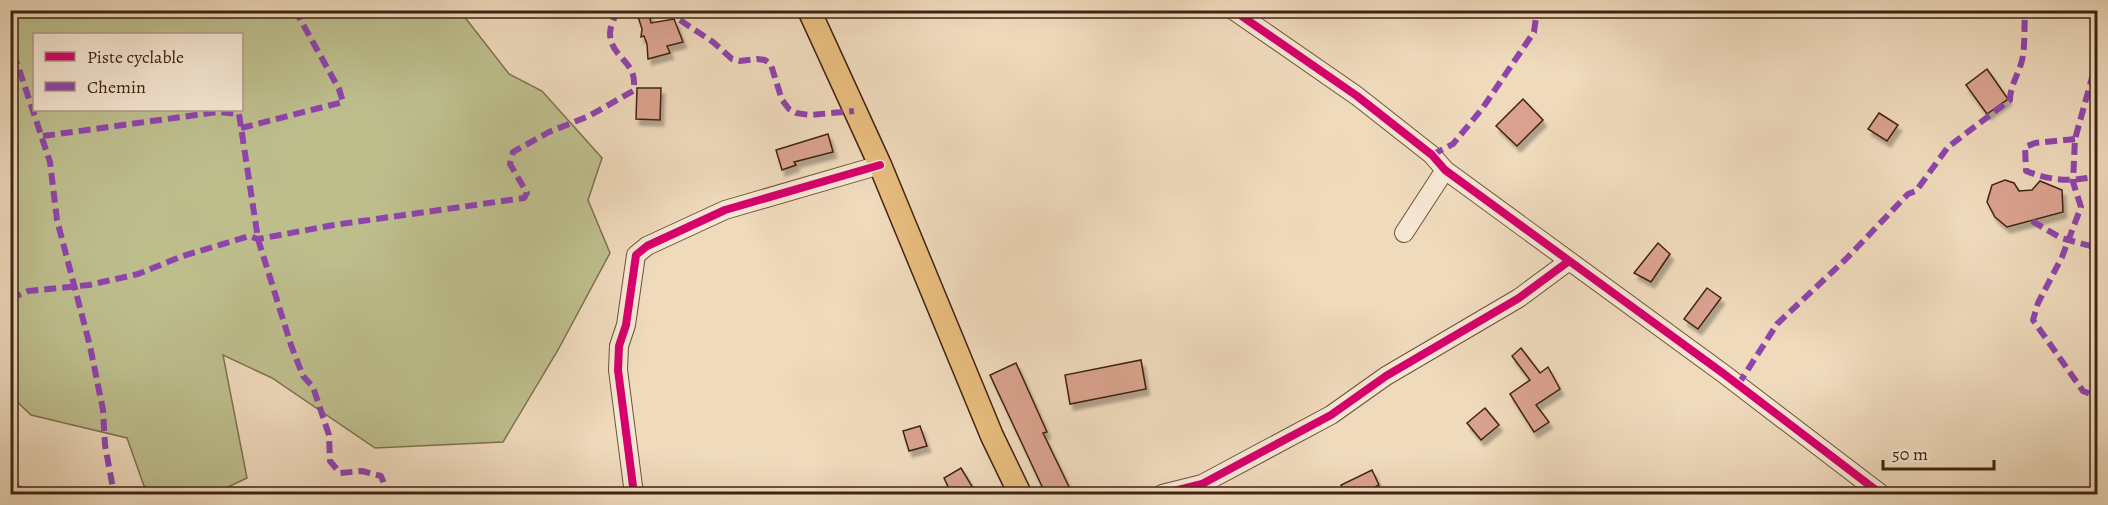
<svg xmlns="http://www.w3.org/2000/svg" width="2108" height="505" font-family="Alegreya,serif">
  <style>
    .green { fill: #bebe8d; stroke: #7f7050; stroke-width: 1.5; fill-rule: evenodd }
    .building { fill: #daa28e; stroke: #402312; stroke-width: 1.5; filter: url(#shadow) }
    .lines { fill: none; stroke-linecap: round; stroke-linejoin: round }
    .minor-casing { stroke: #6c513c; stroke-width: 20 }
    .major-casing { stroke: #402312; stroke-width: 25 }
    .minor { stroke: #f5e7d3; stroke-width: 18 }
    .major { stroke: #e8bd7e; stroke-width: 22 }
    .quiet { stroke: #8e44ad; stroke-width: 6; stroke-dasharray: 12 6; stroke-linecap: butt }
    .cycleway-casing { stroke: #f5e7d3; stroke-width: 11 }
    .cycleway { stroke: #d6006c; stroke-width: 8 }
  </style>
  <defs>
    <filter id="shadow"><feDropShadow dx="3.5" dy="6" stdDeviation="1.5" flood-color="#0004"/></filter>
  </defs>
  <rect width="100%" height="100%" fill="#efdabc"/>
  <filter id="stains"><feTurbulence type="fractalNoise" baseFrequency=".00333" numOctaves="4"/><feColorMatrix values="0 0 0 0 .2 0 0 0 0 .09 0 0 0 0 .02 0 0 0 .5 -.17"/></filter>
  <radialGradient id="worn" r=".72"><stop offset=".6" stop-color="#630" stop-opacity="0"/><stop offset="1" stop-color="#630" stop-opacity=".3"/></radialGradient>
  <path class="green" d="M11 10 460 11 509 74 542 91 602 158 588 200 610 253 558 350 503 442 375 448 272 378 223 355 247 478 213 494H160L144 486 127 438 31 415 11 396ZM34 34H242V110H34Z"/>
  <path class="building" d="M636 10H648L651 23 674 19 683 42 667 46 670 53 648 59 647 44 644 36 641 37 642 29Z
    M1987 69 2008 99 1987 114 1966 85Z
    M637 88H661L660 120 636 119Z
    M1523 99 1543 120 1517 146 1496 126Z
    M1879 113 1898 125 1887 141 1868 129Z
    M828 134 833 152 794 162 796 165 782 170 776 150Z
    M2005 180 2014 183 2019 191 2032 190 2040 181 2062 190 2063 212 2007 227 1995 217 1987 202 1992 185Z
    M1658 243 1670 254 1651 282 1634 273Z
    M1707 288 1721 298 1698 329 1684 319Z
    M1521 348 1540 373 1548 367 1560 389 1536 405 1549 422 1534 432 1510 394 1530 380 1512 356Z
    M1141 360 1146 389 1070 404 1065 375Z
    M1016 363 1047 432 1043 433 1073 495H1046L990 375Z
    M1485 408 1499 425 1481 440 1467 423Z
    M920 426 927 446 909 451 903 431Z
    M961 468 973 488 952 495 944 478Z
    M1372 470 1379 485 1360 495H1346L1341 485Z"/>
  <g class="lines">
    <g class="minor-casing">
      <path id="minor" d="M1233 10 1357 96 1432 155 1445 170 1724 374 1881 494
        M1404 233 1445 170
        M634 494 618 370 619 346 626 325 636 255 647 246 725 210 880 165
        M1162 494 1202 484 1331 415 1386 376 1519 298 1569 261"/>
    </g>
    <g class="major-casing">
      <path id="major" d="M809 10 880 165 992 436 1020 494"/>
    </g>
    <use href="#minor" class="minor"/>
    <use href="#major" class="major"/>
    <path class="quiet" d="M665 10 713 42 732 59 740 61 757 59 765 60 771 65 782 100 789 109 796 113 810 115 854 111
      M10 55 17 63 50 162 57 220 90 346 103 410 105 445 114 494
      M2098 56 2075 139 2073 182 2081 207 2062 257 2038 303 2033 320 2083 391 2098 397
      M241 128 343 102 339 89 295 10
      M43 136 218 112 239 114 258 239 291 345 303 376 313 387 329 435 330 461 340 473 362 471 381 476 388 494
      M2075 139 2035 143 2025 147 2026 171C2052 181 2071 182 2098 176
      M1432 155 1453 144 1482 109 1534 32 1537 10
      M2032 221 2061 238 2098 248
      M10 299 28 291 89 285 138 274 180 257 249 236 258 239 334 225 524 198 527 193 510 164 513 152 549 132 589 116 633 91C640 61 610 59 610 33 610 26 615 18 617 10
      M1738 385 1777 324 1846 259 1908 194 1916 191 1948 147 2010 100C2010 84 2021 71 2023 55 2025 42 2024 29 2025 16L2023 10
      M10 486 39 494"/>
    <g class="cycleway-casing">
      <path id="cycleway" d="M1233 10 1357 96 1432 155 1445 170 1724 374 1881 494
        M634 494 618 370 619 346 626 325 636 255 647 246 725 210 880 165
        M1162 494 1202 484 1331 415 1386 376 1519 298 1569 261"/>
    </g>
    <use href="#cycleway" class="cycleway"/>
  </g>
  <rect width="2108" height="505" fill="none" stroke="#efdabc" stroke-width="36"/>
  <rect x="12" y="12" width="2084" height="481" fill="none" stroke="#402312" stroke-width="3"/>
  <rect x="18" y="18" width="2072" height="469" fill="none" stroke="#402312" stroke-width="1.5"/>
  <rect x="33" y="33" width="210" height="78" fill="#f5e7d3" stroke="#ad9986" stroke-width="1.5"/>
  <rect x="45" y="52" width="30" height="9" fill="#d6006c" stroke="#ad9986" stroke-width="1.5"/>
  <text x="87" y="63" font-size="18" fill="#402312">Piste cyclable</text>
  <rect x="45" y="82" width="30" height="9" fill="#8e44ad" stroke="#ad9986" stroke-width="1.5"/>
  <text x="87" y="93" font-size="18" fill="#402312">Chemin</text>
  <path d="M1883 460v9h111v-9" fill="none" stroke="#402312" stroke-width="3"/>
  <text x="1892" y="460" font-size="18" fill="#402312" stroke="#f5e7d3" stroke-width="4.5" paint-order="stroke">50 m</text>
  <rect width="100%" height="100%" filter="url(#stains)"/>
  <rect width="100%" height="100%" fill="url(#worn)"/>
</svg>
